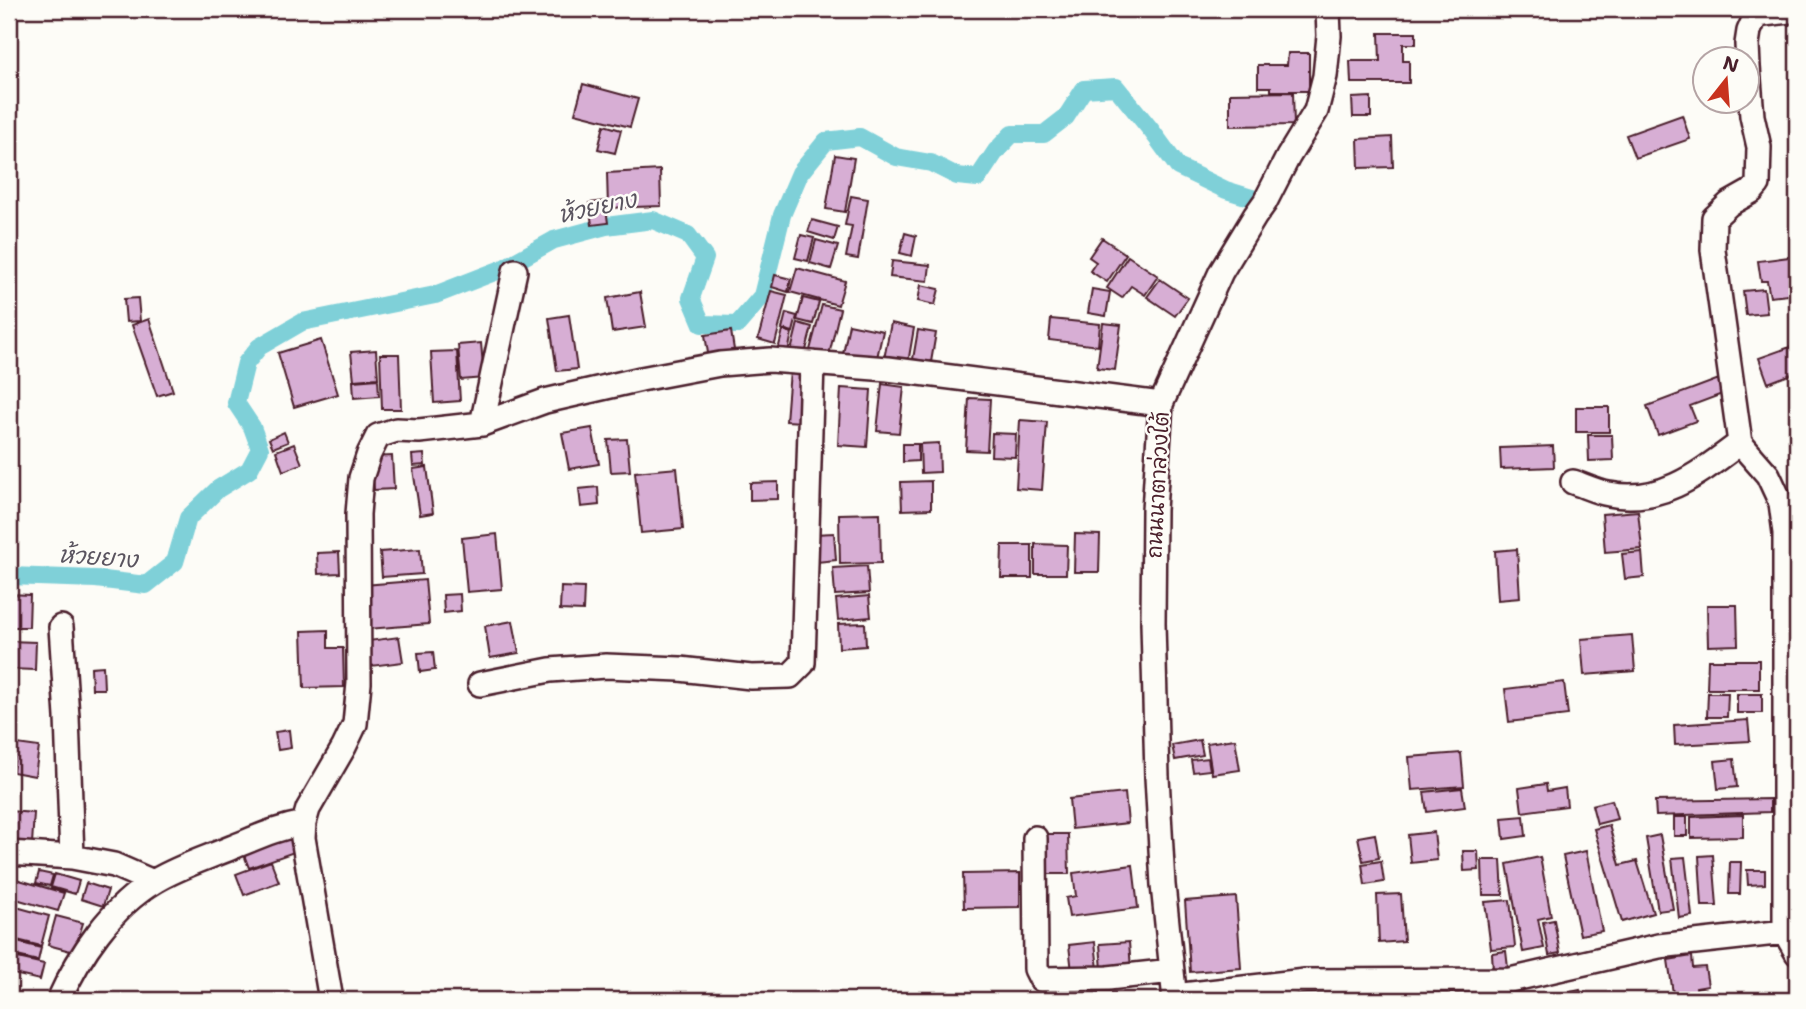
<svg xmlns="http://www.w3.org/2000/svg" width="1806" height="1009" font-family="'Shantell Sans','Playpen Sans Thai',sans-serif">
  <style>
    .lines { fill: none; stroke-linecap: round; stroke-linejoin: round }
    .canal { stroke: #7fd0d8; stroke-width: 18 }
    .building { fill: #d7aed4; stroke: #4a1f2b; stroke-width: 2 }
    .minor-casing { stroke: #4a1f2b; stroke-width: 28 }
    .minor { stroke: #fdfcf7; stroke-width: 23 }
    .labels { text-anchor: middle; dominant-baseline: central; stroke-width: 5; stroke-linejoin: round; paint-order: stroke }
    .street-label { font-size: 21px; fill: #4a1f2b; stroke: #fdfcf7 }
    .water-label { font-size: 23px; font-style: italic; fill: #5a545f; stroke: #fdfcf7 }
  </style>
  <rect width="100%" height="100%" fill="#fdfcf7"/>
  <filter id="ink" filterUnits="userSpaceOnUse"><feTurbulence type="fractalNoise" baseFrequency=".0143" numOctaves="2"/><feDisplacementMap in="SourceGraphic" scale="14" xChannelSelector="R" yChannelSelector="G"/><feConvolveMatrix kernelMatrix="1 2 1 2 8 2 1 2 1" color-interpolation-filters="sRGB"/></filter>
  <g filter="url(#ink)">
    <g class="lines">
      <path class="canal" d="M9 576 96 579 146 585 175 562 188 518 218 489 249 470 260 449 252 427 236 403 246 363 259 347 302 322 435 295 502 269 554 240 606 226 653 220 688 235 705 258 691 298 702 324 737 325 762 296 782 215 800 173 826 141 860 137 896 157 931 163 957 176 978 178 996 151 1012 134H1044L1066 117 1084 89 1116 87 1151 130 1178 167 1226 190 1265 202"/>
    </g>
    <path class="building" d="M1379 33H1416V44H1403V61H1409V83H1351L1350 61H1380Z
      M1288 53H1309V91H1271V87H1258V65H1287Z
      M583 84 638 99 630 127 575 113Z
      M1293 92 1294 125 1230 126V93Z
      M1371 97V117H1353L1352 98Z
      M1682 115 1690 139 1635 158 1626 135Z
      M604 125 621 130 615 153 598 149Z
      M1392 137 1393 167 1359 168 1358 139Z
      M835 155 854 158 845 212 826 209Z
      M660 170 661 206 608 208 607 173Z
      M851 196 868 199 858 259 846 257 852 226 845 225Z
      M605 201 608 223 592 225 589 203Z
      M812 220 838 227 834 240 808 232Z
      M905 233 916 236 912 256 900 253Z
      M801 235 814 238 808 261 795 258Z
      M1102 238 1126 254 1107 282 1090 271 1096 262 1089 257Z
      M816 240 838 246 831 269 810 263Z
      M1128 256 1158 276 1145 295 1131 286 1122 298 1107 288Z
      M1797 256V294L1770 297 1767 281H1761L1758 261Z
      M892 261 930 265 928 281 890 277Z
      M797 268 845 281 838 305 790 292Z
      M775 275 791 279 788 292 772 287Z
      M1160 279 1188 298 1175 316 1147 297Z
      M921 285 939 289 935 305 918 301Z
      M1092 289 1110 292 1106 316 1088 313Z
      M1764 289 1767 313 1746 315 1743 291Z
      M771 291 787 295 775 344 758 339Z
      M640 292 646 327 612 332 607 298Z
      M138 298 140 321 126 322 124 299Z
      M803 298 819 302 813 324 797 320Z
      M822 305 840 309 829 355 810 350Z
      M786 313 797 316 793 332 782 329Z
      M569 315 577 369 557 371 549 318Z
      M149 319 173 391 157 396 132 325Z
      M1051 319 1100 324 1098 346 1049 340Z
      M798 323 812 327 805 354 791 351Z
      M891 323 914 328 907 369 883 364Z
      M1103 323 1121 325 1115 370 1097 368Z
      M849 324 883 331 876 362 843 354Z
      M783 330 792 333 788 352 778 350Z
      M918 330 936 333 931 362 913 359Z
      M731 331 735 356 709 359 705 335Z
      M321 340 338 394 294 407 278 353Z
      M481 343 484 378 461 380 458 345Z
      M1796 345 1797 372 1768 383 1759 358Z
      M376 350 378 378 354 380 351 352Z
      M457 351 460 401 434 403 431 352Z
      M380 354H399L401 409H382Z
      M790 371 807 373 802 422 786 421Z
      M378 379 379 396 354 398 353 381Z
      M1719 379 1725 393 1690 406 1696 421 1658 435 1647 406Z
      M882 384 904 387 899 433 877 431Z
      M841 388 871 390 867 447 838 445Z
      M969 398 990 399 987 451 966 450Z
      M1576 407H1609V432H1576Z
      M1020 420 1047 422 1042 490 1016 488Z
      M592 428 599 464 569 469 562 433Z
      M284 432 288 442 273 448 269 439Z
      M992 433 1016 434 1015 457 991 456Z
      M1588 435H1612L1613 460 1589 461Z
      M627 439 630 471 611 472 608 440Z
      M939 443 940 472 921 473 920 444Z
      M294 444 302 464 283 471 276 451Z
      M903 444H918V461L903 462Z
      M1553 446 1554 467 1501 469 1500 448Z
      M424 454 425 465 413 466 412 455Z
      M392 456 394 489 374 490 372 457Z
      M427 467 433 513 420 515 413 469Z
      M677 468 683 529 641 533 635 472Z
      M931 481V509L902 510 901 482Z
      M778 482V499L750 500V483Z
      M598 487 599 505 581 507 579 489Z
      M1638 511 1642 549 1605 552 1602 514Z
      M880 513 881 563 840 564 839 514Z
      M834 533 836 560 817 562 814 534Z
      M497 534 502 589 467 592 462 538Z
      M1075 534 1100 535 1099 572H1074Z
      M1035 544 1067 545 1066 574H1035Z
      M1002 545H1032V578H1001Z
      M420 549 422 574 382 577 380 552Z
      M1517 549 1520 598 1498 600 1495 551Z
      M339 552 340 573 318 574 317 553Z
      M1642 552 1644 577 1625 579 1622 554Z
      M867 566 869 593 835 595 833 568Z
      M425 580 429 624 368 629 364 585Z
      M561 587 584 588 583 611 560 610Z
      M9 594 30 595 29 627H9Z
      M460 594 461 611 444 613 443 595Z
      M869 596 871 617 838 620 836 599Z
      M1707 605H1737L1738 645 1708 646Z
      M513 621 519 653 490 658 485 626Z
      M865 623 866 646 839 648 838 624Z
      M328 630V648H343L344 687 304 688 302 631Z
      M1632 635 1635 671 1584 675 1581 639Z
      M399 637 403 662 371 666 368 641Z
      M9 641 36 642 35 670 9 669Z
      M433 652 435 670 420 672 418 653Z
      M1708 660H1759V689H1707Z
      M103 666 104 689H92L91 667Z
      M1564 682 1568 715 1509 722 1505 689Z
      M1708 693H1728L1727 717H1707Z
      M1737 694H1762V713H1737Z
      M1748 720 1750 741 1675 745 1674 725Z
      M289 730 291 748 278 750 275 732Z
      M1235 739 1240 770 1212 774 1207 743Z
      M1200 740 1203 755 1175 760 1172 745Z
      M17 744 39 747 35 776 13 772Z
      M1461 753 1464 786 1412 790 1409 757Z
      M1208 758 1210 770 1193 772 1191 760Z
      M1734 759 1737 787 1718 789 1715 761Z
      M1546 784 1547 791 1565 788 1567 806 1522 812 1519 788Z
      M1462 788 1465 807 1427 812 1424 792Z
      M1125 793 1128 823 1072 829 1069 799Z
      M1770 799V812L1656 816 1655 801Z
      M1612 800 1617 819 1597 824 1592 805Z
      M9 811 34 813 32 844 9 843Z
      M1743 815V837L1691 838V817Z
      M1524 816 1526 836 1504 839 1502 818Z
      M1674 817H1687V836H1674Z
      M1609 825 1620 865 1637 861 1653 913 1622 922 1594 829Z
      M1434 832 1437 860 1411 863 1408 835Z
      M1037 834H1068L1069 874H1038Z
      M1375 834 1379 858 1363 861 1358 837Z
      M291 835 297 851 249 868 243 852Z
      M1660 835 1673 909 1658 911 1646 838Z
      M1463 851H1478L1479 870 1464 871Z
      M1586 851 1602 931 1580 935 1563 856Z
      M1713 855 1717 906H1702L1699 856Z
      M1540 857 1551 916 1538 919 1544 948 1523 952 1507 864Z
      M1685 857 1692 916 1679 918 1672 858Z
      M1482 860H1501L1503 895H1483Z
      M271 861 279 882 244 895 236 874Z
      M1381 861 1384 882 1365 885 1362 864Z
      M1730 862H1741L1740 894H1729Z
      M1133 865 1138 908 1069 917 1066 898 1076 896 1073 873Z
      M1747 870H1765V884L1748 885Z
      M39 872 53 875 50 886 36 883Z
      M1020 873V907L964 908 963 874Z
      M55 874 79 881 75 894 51 887Z
      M9 877 64 893 58 911 9 897Z
      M86 883 108 890 103 906 81 899Z
      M1401 894 1404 941 1379 943 1377 895Z
      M1236 897 1241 968 1190 972 1185 901Z
      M1510 900 1515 947 1491 949 1485 902Z
      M9 905 49 916 41 946 9 938Z
      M56 916 83 923 74 952 48 945Z
      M1554 920 1560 953 1549 955 1543 922Z
      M9 940 41 948 38 961 9 954Z
      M1095 942 1098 969 1072 972 1069 945Z
      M1129 942 1131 969 1102 970 1100 944Z
      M1506 951 1508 968 1493 970 1492 953Z
      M9 956 44 964 40 980 9 973Z
      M1692 956 1693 968 1705 967 1708 986 1696 988 1698 1000H1674L1668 960Z
      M1476 986 1479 1000H1459L1457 990Z
      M1580 990 1583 1000H1564L1562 994Z
      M1705 990 1723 994 1722 997 1734 1000H1702Z"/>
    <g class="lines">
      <g class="minor-casing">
        <path id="minor" d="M1797 10 1756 15 1749 31 1747 44 1748 67 1752 116 1759 147 1758 184 1752 191 1729 204 1714 218 1713 250 1740 443 1768 475 1781 503 1785 533V932L1797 953
          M482 424 515 271
          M1573 482C1585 486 1597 492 1609 494 1661 505 1701 472 1740 443
          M61 627 67 717 72 857
          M480 684 550 670 606 666 680 669 751 677 790 676 803 663 812 363
          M1035 838 1036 969 1041 979 1108 978 1172 971
          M9 853 72 857 114 865 153 882
          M1174 996 1305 981 1510 980 1659 946 1785 932
          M59 1000C79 955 111 907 155 881 180 866 207 858 233 847 258 837 277 828 304 823
          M331 1000 303 838 304 823 308 809 344 747 355 724 359 683 358 514 361 478 369 454 378 436 396 430 419 431 482 424 545 401 641 379 720 364 770 360 888 369 1161 404
          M1175 1000 1163 885 1157 777 1153 623 1154 510 1161 404 1221 272 1255 216 1265 202 1288 157 1316 111 1325 76 1329 36 1328 9"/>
      </g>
      <use href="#minor" class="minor"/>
    </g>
  </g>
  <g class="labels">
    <g class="street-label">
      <text transform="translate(1158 485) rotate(-87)">ถนนนาตาล่วงใต้</text>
    </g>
    <g class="water-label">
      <text transform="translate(597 207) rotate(-12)">ห้วยยาง</text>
      <text transform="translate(98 557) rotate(4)">ห้วยยาง</text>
    </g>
  </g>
  <rect width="1806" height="1009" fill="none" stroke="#fdfcf7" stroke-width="35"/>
  <rect x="18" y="18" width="1771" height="974" fill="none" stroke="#4a1f2b" stroke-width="2.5" filter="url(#ink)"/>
  <g transform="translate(1726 80) rotate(17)"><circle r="33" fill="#fdfcf7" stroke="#b5a4a5" stroke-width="2"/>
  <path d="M0-5L12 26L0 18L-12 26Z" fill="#c8321e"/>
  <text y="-10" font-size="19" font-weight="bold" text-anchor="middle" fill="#4a1f2b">N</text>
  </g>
</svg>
